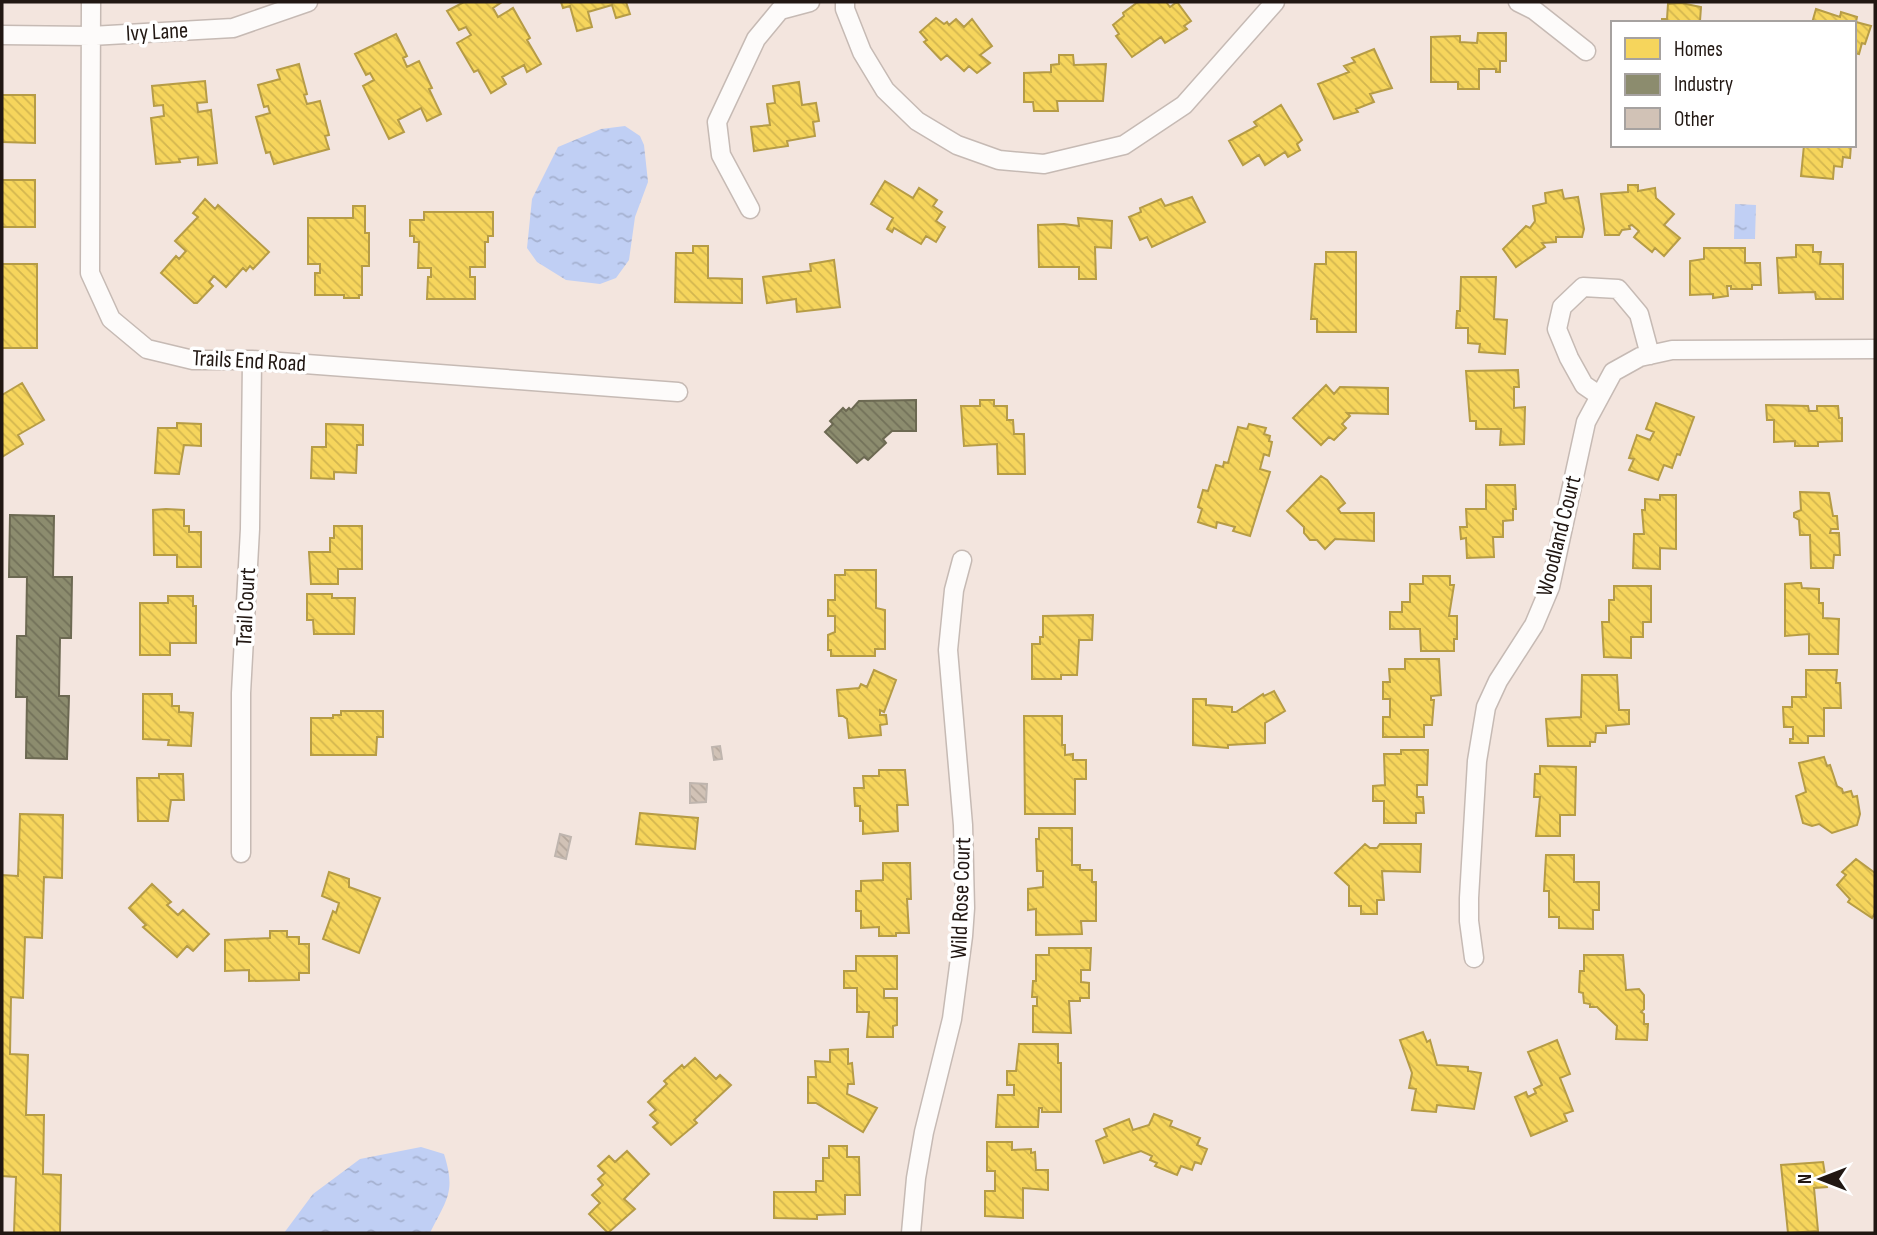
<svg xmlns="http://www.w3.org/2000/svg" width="1877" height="1235" font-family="'Sofia Sans Condensed',sans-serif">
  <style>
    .water { fill: url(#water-ripples) }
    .homes { fill: url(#homes-back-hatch); stroke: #b69c46; stroke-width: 2 }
    .industry { fill: url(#industry-back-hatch); stroke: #6c6952; stroke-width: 2 }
    .building { fill: url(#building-back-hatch); stroke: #bfb5ae; stroke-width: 2 }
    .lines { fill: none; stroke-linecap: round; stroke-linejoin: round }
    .minor-casing { stroke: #c6bab4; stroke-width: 21 }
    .minor { stroke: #fdfbfa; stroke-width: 18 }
    .labels { text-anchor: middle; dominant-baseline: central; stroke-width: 7; stroke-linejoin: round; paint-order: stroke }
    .street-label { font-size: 23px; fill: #211712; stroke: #fff }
  </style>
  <defs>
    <pattern id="water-ripples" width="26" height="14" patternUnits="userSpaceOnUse" patternTransform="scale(1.75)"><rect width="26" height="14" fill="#c0cff4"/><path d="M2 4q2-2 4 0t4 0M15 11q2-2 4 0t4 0" fill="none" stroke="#a5b1d0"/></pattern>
    <pattern id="homes-back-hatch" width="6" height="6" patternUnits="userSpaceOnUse" patternTransform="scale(1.75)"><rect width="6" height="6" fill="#f6d55c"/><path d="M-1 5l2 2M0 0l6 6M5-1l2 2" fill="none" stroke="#d3b64f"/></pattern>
    <pattern id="industry-back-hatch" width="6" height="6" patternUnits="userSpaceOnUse" patternTransform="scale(1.75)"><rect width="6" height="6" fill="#8c8c6e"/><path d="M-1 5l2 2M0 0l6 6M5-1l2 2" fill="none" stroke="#727159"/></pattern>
    <pattern id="building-back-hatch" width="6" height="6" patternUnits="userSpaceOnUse" patternTransform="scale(1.75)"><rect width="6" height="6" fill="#d1c2b6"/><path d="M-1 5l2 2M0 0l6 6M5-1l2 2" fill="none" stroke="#b3a69b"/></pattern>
  </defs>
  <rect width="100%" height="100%" fill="#f3e5de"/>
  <path class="water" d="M625 126 640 136 644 145 648 182 635 217 629 260 616 278 600 284 566 280 537 262 527 248 532 199 558 147 601 129Z
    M1735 204 1756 205 1755 239H1734Z
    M421 1147 444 1154C456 1192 447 1199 430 1233H284L313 1194 360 1159Z"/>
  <path class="homes" d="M464 2H502L493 8 498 17 513 8 530 38 527 40 541 64 527 72 524 65 502 77 506 84 491 93 478 70 474 72 457 43 471 35 466 27 459 30 447 11Z
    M561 2H626L630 14 616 18 612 5 588 12 592 27 577 31 570 6 563 8Z
    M1138 2H1166L1170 7 1177 2 1191 21 1184 26 1187 29 1165 43 1161 37 1132 57 1116 36 1119 34 1113 25 1124 16 1123 13Z
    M1681 3 1701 7 1700 21 1709 23H1662V19H1667L1668 4Z
    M1816 9 1840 17 1841 12 1857 17 1856 22 1871 26 1865 44 1862 43 1859 54 1854 53V23H1812Z
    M936 18 944 24 947 22 949 25 956 19 964 27 972 19 992 46 980 55 990 63 977 73 969 66 964 71 947 55 941 60 924 42 927 40 920 32Z
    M1478 33H1506V61H1500V72H1496V69H1479V89H1458V82H1431V37L1460 36V42L1477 43Z
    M396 34 407 56 403 58 407 67 419 61 432 88 429 89 441 114 427 121 421 108 398 120 404 132 389 139 363 86 374 80 370 73 366 75 355 54Z
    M1374 49 1392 88 1370 94 1374 102 1356 109 1358 112 1334 119 1318 84 1349 72 1344 66 1355 62 1352 58Z
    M1059 55H1073L1074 65 1106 64 1103 101H1057L1058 111H1034L1033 102H1024V73L1051 72V65L1059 64Z
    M299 64 307 94 304 95 307 104 320 101 329 135 325 136 329 149 274 164 270 152 266 153 256 117 270 113 268 106 264 107 258 85 280 79 277 70Z
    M205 81 207 102 197 103 198 112 211 110 217 163 198 165V157L179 159 180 162 156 164 151 118 164 116 163 105 154 106 152 86Z
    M799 82 802 105 816 103 819 121 813 122 815 136 787 141 788 146 754 151 751 127 770 125 767 104 775 103 773 86Z
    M2 95H35V143L2 142Z
    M1281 105 1302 140 1297 144 1300 150 1288 157 1285 152 1265 165 1259 155 1243 165 1229 141 1257 126 1254 122Z
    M1804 145H1851L1850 158 1843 157 1842 167 1834 166 1833 179 1801 176Z
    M2 180H35V227H2Z
    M885 181 913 198 919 188 937 200 933 206 942 212 936 221 945 227 936 242 926 236 921 244 894 228 892 232 887 229 893 218 871 204Z
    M1628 185H1638V191L1655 188 1656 198 1674 214 1664 225 1680 238 1664 256 1655 248 1652 252 1634 237 1639 231 1632 225 1629 226 1630 229 1622 230 1619 235H1605L1601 194 1628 192Z
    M1562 190 1564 199 1578 197 1584 229 1582 237H1556V242L1542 243 1545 247 1516 267 1503 249 1526 226 1530 228 1535 221 1533 206 1546 203 1545 193Z
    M1192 197 1205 222 1152 247 1147 237 1140 240 1129 217 1141 212 1140 208 1161 199 1165 206Z
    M205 199 215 209 218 205 269 252 253 269 250 266 246 271 243 268 226 287 214 276 209 282 213 286 197 303H194L161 273 176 256 179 259 186 251 175 241 198 217 193 213Z
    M353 206H365V233H369V266H362V295H359V298H344V295H315V273H320V264H308V218H353Z
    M424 212H493V236H488V242H485V267H470V277H475V299H427L428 277H431V268H418L419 242H414V236H410V220H424Z
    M1078 218 1112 221 1111 248 1095 247 1096 279H1079V267H1039L1038 225 1064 224 1079 226Z
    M1796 245H1813V252H1821L1820 264H1843V299H1816L1815 292 1779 293 1777 258 1796 257Z
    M693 246H708V278L742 279V303L675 302 676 253H693Z
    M1704 248H1745V263H1760L1761 285H1752V289H1731V286H1727L1728 296 1713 298V294L1690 295V261L1704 259Z
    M1326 252H1356V332H1317V319H1311L1315 264H1326Z
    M834 260 840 307 797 312 796 299 767 303 763 277 811 271 810 264Z
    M2 264H37V348H2Z
    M1461 277H1496L1494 319 1507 320 1505 354 1479 352 1480 344 1468 343V328H1456L1457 311H1460Z
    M1518 370 1519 387H1514V408L1525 407 1524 444 1500 445 1501 429H1476V421H1470L1466 371Z
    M22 383 44 420 18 435 23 444 2 457V395Z
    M1326 385 1334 394 1340 387 1388 388V414L1347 413 1350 416 1342 424 1346 428 1334 440 1329 437 1321 445 1293 418Z
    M980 400H994V406H1007V420H1013L1014 434H1024L1025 474H998L997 444 964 446 961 406H980Z
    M1656 403 1694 417 1680 455 1677 454 1672 468 1664 465 1658 480 1629 470 1634 459 1629 458 1637 435 1650 440 1654 432 1646 429Z
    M1766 405 1808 406 1809 411H1817V406H1838L1839 418H1842V441L1818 442V446H1795V441L1774 442V420H1767Z
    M177 423 201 424V446L184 445 179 474 155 473 158 428H177Z
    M326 424 363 425V445H357L356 473 334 472V479L311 478 312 447H326Z
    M1249 424 1266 428 1264 434 1270 436 1269 441 1272 442 1269 456 1264 454 1260 469 1270 472 1250 536 1233 531 1235 527 1217 522 1216 528 1198 522 1202 509 1198 507 1203 490 1208 491 1216 465 1223 467 1224 462 1228 463 1238 427 1247 429Z
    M1321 476 1327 480 1345 503 1338 509 1341 513H1374V541L1335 539 1325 549 1317 540H1310L1304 533V527L1287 511Z
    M1486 485H1515L1516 509H1513V520L1503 521V537H1493L1494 557 1467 558 1466 538 1461 539 1460 527H1467L1466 509H1486Z
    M1800 492 1829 493 1833 516H1837L1838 529H1831L1830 533H1839L1840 555H1834L1833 568H1811L1810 535H1800L1799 520 1794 517V513L1801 510Z
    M1660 495H1676V549L1660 548V569L1633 568 1634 534H1644L1642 510H1645V499L1660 500Z
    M166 509 184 510V526H189V532H201V567H177V555H154L153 510Z
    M334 526H362V569H338V584H311L309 552H330V538H334Z
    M845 570H876V608L885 610V649H875V656H831V650H828V635L835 632V616H828V600H835V575H845Z
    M1423 576H1450V585H1454L1449 616H1457V639H1454V651H1421L1420 629H1390V612H1402V602H1410V584H1423Z
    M1798 583H1801L1802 588 1819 589V603H1823V618L1839 619 1838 654H1809V634L1785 636V584Z
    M1614 586H1651V622H1643V637H1631V658L1604 657 1602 622H1609V600H1614Z
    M307 594H332V598H355L354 634H314L313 620H307Z
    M168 596H193V606H196V643H170V655H140V603H168Z
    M1093 615 1092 640H1079L1077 675H1061V679H1032V644H1040V637H1043V616Z
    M1405 659H1439L1441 695 1431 696V700H1434L1432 725H1424V737H1383V717H1390V699H1383V682H1390L1389 669H1405Z
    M874 670 896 680 884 712 880 710V715H886L887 724 880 725 881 735 849 738 847 719 843 716H839L837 690 859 688 861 684 867 687Z
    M1806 670H1837L1836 683H1840L1841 708H1824V736H1808V743H1790V739H1793V727H1784L1783 707H1792V697H1806Z
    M1582 675H1617L1619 710H1629V724L1606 726V733H1596L1595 742H1590V746H1548L1546 719 1581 717Z
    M1274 691 1285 711 1265 723V743L1228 745V748L1193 745V699H1206V705L1232 707V712H1236L1263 694 1264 696Z
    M143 694H172V706H179V712L193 713 191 746 168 745 169 740 143 739Z
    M341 711H383V737H377L376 755H311V718H333V715H341Z
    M1024 716H1062V745H1065V755L1073 754V760H1086V779H1075V814H1025Z
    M1401 750H1428L1427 785H1417V797H1423L1424 813H1416V823H1384V801H1373V786L1385 785 1384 754H1401Z
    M1824 757 1827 766 1830 765 1837 786 1842 789 1843 793 1851 791 1853 797 1857 796 1860 814 1857 825 1832 833 1819 824 1812 826 1803 823 1796 796 1806 792 1799 763Z
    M1540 766 1576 767 1575 815H1560V836H1536L1540 797H1534L1535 774H1540Z
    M879 770H905L908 805H897L898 831 863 834V821H860V806H855L854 788H864L863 776H879Z
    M159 774H183L184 800H171L168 821H138L137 778H159Z
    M640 813 698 818 695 849 636 844Z
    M20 814 63 815 62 878 44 877 42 938 25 937 23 998 11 997 10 1054 28 1055 26 1115H44L43 1174 61 1175 60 1233H14L16 1177 2 1176V875L18 876Z
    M1039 828H1072V865H1080V870H1092V882H1096V921H1081L1082 934 1036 935V909L1028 910V889L1043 887V871H1037L1036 839H1039Z
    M1365 844 1370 848H1377L1380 844H1421L1420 872 1382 871 1384 900H1377V914H1361V906H1349V886L1335 873Z
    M1546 855H1574V882H1599V910H1593V929L1559 928V917H1549V891H1544Z
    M1856 859 1875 873V913L1872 918 1848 902 1850 899 1837 885 1846 875 1842 872Z
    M883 863H910L911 899H907L909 933H896V936H879V927L861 928V911H856V891H861V881L883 880Z
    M329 872 349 879V887L380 898 359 953 323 939 333 911 336 913 339 903 322 896Z
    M152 884 171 902 167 905 178 915 183 910 209 934 193 951 187 946 177 957 143 927 146 925 129 908Z
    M270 931H287V937H299V944H309V973H299V980L249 981V970L225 971V940L270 938Z
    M1049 948H1091L1090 970H1081V982L1089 983V998H1080V1001H1069L1071 1033 1033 1032V1006H1037V997H1032L1033 981H1036V955H1049Z
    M1584 955H1623L1626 990 1639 989 1644 995V1009L1641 1012 1644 1014V1024H1648L1647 1040 1616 1039 1617 1026 1597 1007H1590V1004L1584 1003 1583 993 1579 992 1580 971H1584Z
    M856 956H897V989H884V998H897V1025L893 1026V1037H867L869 1012H857V988H844V971H856Z
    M1423 1032 1427 1042 1430 1040 1437 1065 1468 1067V1071L1481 1073 1474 1109 1437 1105 1436 1112 1412 1110 1416 1089 1409 1088 1412 1073 1400 1040Z
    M1557 1040 1570 1074 1560 1078 1573 1111 1564 1114 1567 1121 1531 1136 1515 1097 1526 1092 1528 1097 1536 1093 1534 1089 1542 1085 1528 1052Z
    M1019 1044H1058V1063H1061V1112H1042V1108H1039L1038 1127H996L998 1095H1014V1085H1007V1071H1016Z
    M848 1049V1064L852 1063 854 1084H848L847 1094 877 1108 863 1132 816 1103H808V1077H816L815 1061 830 1062V1050Z
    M695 1058 716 1079 720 1075 731 1085 694 1120 697 1123 671 1145 653 1127 658 1123 650 1115 656 1110 648 1102 667 1084 664 1081 682 1065 684 1068Z
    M1154 1114 1172 1121 1170 1126 1200 1138 1197 1145 1207 1149 1201 1164 1195 1162 1192 1170 1181 1166 1177 1175 1155 1166 1157 1163 1150 1160 1152 1156 1141 1151 1104 1163 1096 1141 1107 1136 1104 1129 1129 1119 1133 1130 1149 1125Z
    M987 1142H1012V1150L1031 1149V1153L1035 1152 1036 1170H1048V1190L1023 1188V1218L985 1216V1191H995V1171H987Z
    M829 1146H847V1157H859L860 1195H845V1214L817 1215V1219L774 1218V1192H816V1181H823V1158H829Z
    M627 1151 649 1174 624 1199 635 1209 608 1233 589 1214 600 1203 592 1195 603 1185 598 1179 605 1173 598 1166 609 1156 615 1162Z
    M1823 1162 1827 1187 1814 1188 1818 1231 1788 1233 1781 1165Z"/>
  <path class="industry" d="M916 400V431H892L883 439 886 443 868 460 864 457 857 463 825 432 833 424 830 421 843 408 846 411 849 408 851 410 859 401Z
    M10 515 54 516 53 577H72L71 638H60L59 696H69L67 759 26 758 27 697H16L17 636H26L27 577H9Z"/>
  <path class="building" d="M720 746 722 759 714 760 712 747Z
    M690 783 707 784 706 802 690 803Z
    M560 834 571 837 566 859 555 856Z"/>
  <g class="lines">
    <g class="minor-casing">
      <path id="minor" d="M91 2 90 273 111 319 147 349 193 360H252L678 392
        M845 2V9L862 52 885 90 917 121 957 145 999 160 1044 164 1124 145 1184 105 1275 2
        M1518 2 1534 10 1586 51
        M2 35 91 36 233 28 308 2
        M750 209 721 155 717 122 756 39 780 10 810 2
        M1600 396 1584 385 1569 358 1557 329 1562 307 1583 287 1618 289 1639 314 1650 355
        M241 853V693L250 529 252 360
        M1474 958 1469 921V898L1477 761 1486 707 1498 681 1534 625 1550 587 1586 422 1613 372 1640 357 1672 350 1875 349
        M911 1233 916 1178 924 1132 952 1019 963 936 965 908 963 825 948 650 954 590 962 560"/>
    </g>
    <use href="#minor" class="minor"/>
  </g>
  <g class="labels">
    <g class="street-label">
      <text transform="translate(157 32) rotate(-3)">Ivy Lane</text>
      <text transform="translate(249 361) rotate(3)">Trails End Road</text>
      <text transform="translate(1559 536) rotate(-76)">Woodland Court</text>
      <text transform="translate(246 607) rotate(-87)">Trail Court</text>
      <text transform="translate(961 898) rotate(-88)">Wild Rose Court</text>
    </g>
  </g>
  <rect width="1877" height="1235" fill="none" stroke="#211712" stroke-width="7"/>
  <rect x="1611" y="21" width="245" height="126" fill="#ffffff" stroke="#a6a2a0" stroke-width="2"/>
  <rect x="1625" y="38" width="35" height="21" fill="#f6d55c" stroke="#a6a2a0" stroke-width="2"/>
  <text x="1674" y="56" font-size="21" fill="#211712">Homes</text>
  <rect x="1625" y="74" width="35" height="21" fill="#8c8c6e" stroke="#a6a2a0" stroke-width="2"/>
  <text x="1674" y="91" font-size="21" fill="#211712">Industry</text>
  <rect x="1625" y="108" width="35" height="21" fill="#d1c2b6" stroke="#a6a2a0" stroke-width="2"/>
  <text x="1674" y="126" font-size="21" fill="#211712">Other</text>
  <g transform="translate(1821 1179) rotate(270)" stroke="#ffffff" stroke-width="5" paint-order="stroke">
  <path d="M0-5L12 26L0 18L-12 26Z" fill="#211712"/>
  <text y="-10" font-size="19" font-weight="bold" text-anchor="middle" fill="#211712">N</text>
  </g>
</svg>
